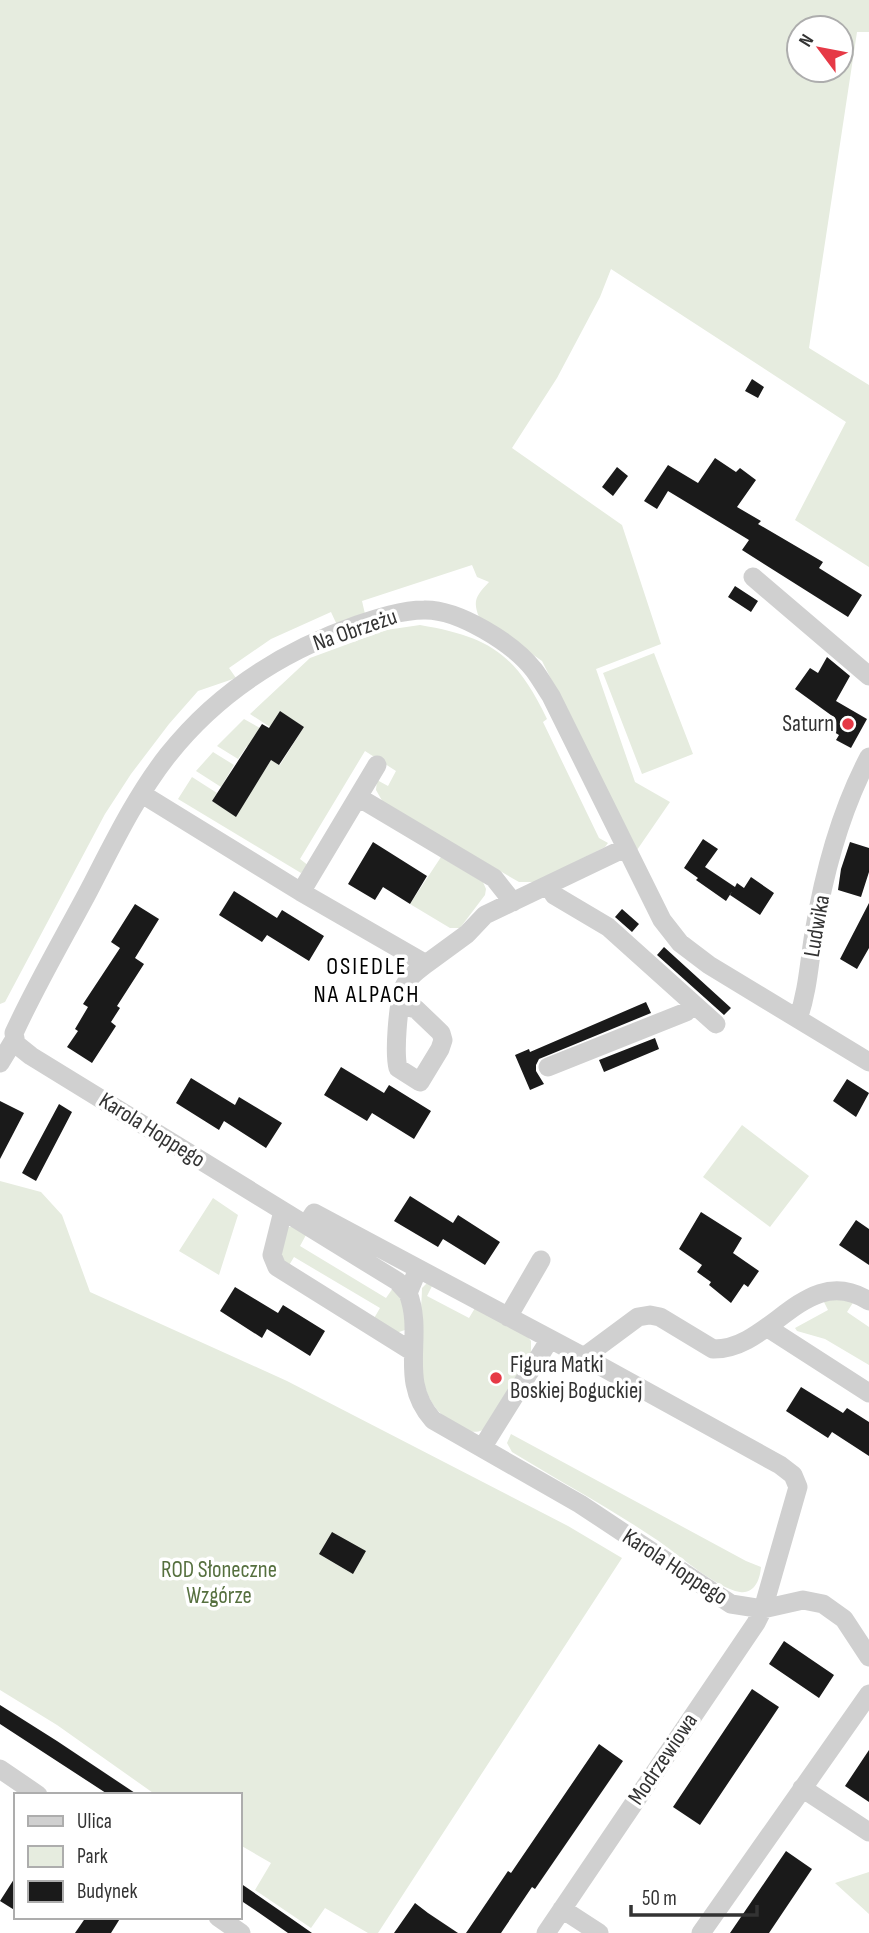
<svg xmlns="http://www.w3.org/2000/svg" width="869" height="1933" font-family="'Sofia Sans Condensed',sans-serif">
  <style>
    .green { fill: #e6ecdf; fill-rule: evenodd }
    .building { fill: #1a1a1a }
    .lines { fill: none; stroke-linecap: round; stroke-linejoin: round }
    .minor { stroke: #d0d0d0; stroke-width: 19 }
    .poi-dot { fill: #e63946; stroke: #fff; stroke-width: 2.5 }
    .labels { text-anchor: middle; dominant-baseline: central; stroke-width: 7; stroke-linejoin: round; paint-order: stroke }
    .street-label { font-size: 23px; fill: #333; stroke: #fff }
    .poi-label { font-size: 23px; fill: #333; stroke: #fff; text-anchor: end }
    .park-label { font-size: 23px; fill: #56703f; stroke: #fff }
    .neighbourhood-label { font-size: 24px; letter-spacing: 2px; fill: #000; stroke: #fff }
  </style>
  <rect width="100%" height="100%" fill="#fff"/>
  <path class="green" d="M0 0H869V32H857L809 348 869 385V567L795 520 846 422 611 269 600 297 557 378 512 448 622 525 661 644 596 669 635 782 670 802 637 850 542 661 479 617C472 600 477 595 489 582L477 577 472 565 362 601 365 614 337 625 331 612 271 639 229 668 236 678 198 691 169 724 131 774 105 814 5 1002 0 1004ZM799 28H841V70H799Z
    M420 625C490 637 516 654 547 719L543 722 599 838 608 843 605 847 536 882H519L384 804 376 790 377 780 388 786 396 771 365 751 300 859 309 866 301 873 178 799 192 777 217 793 212 801 236 816 271 760 280 765 304 727 280 712 270 727 250 714 310 658 386 630Z
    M654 653 693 754 642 774 603 673Z
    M244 719 260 728 255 750 247 746 238 759 217 746Z
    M213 752 234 765 221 787 196 771Z
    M441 857 483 882 486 889 485 895 460 928H450L410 904Z
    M742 1125 809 1176 770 1227 703 1177Z
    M0 1181 41 1192 62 1215 90 1292 287 1381 568 1526 622 1558 378 1933H368L325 1908 311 1928 255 1890 271 1863 240 1845V1795H156L57 1725 0 1690Z
    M213 1198 238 1215 219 1275 179 1251Z
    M288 1227H293L306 1235 300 1246 386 1298 393 1288 405 1305V1330L396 1333 373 1320 380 1308 294 1257 288 1267 280 1260Z
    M427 1283 432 1286 427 1296 469 1318 475 1308 528 1337 531 1341V1353L483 1430C471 1435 463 1429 453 1423 408 1397 421 1332 422 1288Z
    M822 1298H856L847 1312 869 1327V1365L825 1339 797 1331 795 1328 828 1310Z
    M511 1434 746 1561 761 1567C760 1579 755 1594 740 1592 715 1588 676 1552 654 1538 608 1507 559 1481 512 1452L507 1443Z
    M869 1872V1914L835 1883Z"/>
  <path class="building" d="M752 379 764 387 758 398 745 391Z
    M715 458 736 472 740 468 756 480 737 507 761 521 758 524 823 562 819 568 862 595 848 617 742 550 749 540 668 491 657 509 644 501 668 465 698 483Z
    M617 467 628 476 613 496 602 487Z
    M735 586 758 601 751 612 728 597Z
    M827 657 850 676 836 701 867 719 851 748 836 740 839 735 829 729 835 718 795 689 810 668 818 673Z
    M280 711 304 727 279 765 271 760 236 817 212 801 262 724 269 728Z
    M703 839 718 849 705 867 735 887 737 883 744 888 751 877 774 893 760 915 730 895 733 890 726 901 696 880 698 878 684 868Z
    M373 842 427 876 410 904 383 887 375 900 348 884Z
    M850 842 869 848V872L861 897 838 890 841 869Z
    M234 891 277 918 282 910 324 936 309 961 267 935 262 942 219 915Z
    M869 903V948L857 969 840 959Z
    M135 904 159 919 135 958 144 964 117 1006 120 1008 111 1022 116 1026 92 1063 67 1047 78 1031 75 1029 88 1007 83 1004 120 948 111 942Z
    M622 909 639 924 632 932 615 917Z
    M664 947 731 1008 724 1015 657 955Z
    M646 1002 651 1013 539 1059 536 1065V1071L544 1084 530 1090 515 1055 529 1049 530 1052Z
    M655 1038 659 1049 604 1072 599 1060Z
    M341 1067 384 1093 389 1085 431 1111 414 1139 372 1113 367 1121 324 1095Z
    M191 1078 235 1105 239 1097 282 1123 266 1148 224 1121 219 1130 176 1103Z
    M847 1079 869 1093 856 1117 833 1101Z
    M0 1101 24 1113 0 1159Z
    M59 1104 72 1112 36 1181 22 1173Z
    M410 1196 453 1223 458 1215 500 1242 485 1265 443 1239 438 1247 394 1221Z
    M701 1212 742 1238 733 1253 759 1271 748 1287 744 1284 731 1303 709 1285 711 1282 697 1272 702 1265 679 1249Z
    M856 1220 869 1229V1265L839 1245Z
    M235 1287 278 1313 283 1305 325 1331 310 1356 267 1329 262 1338 220 1311Z
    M801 1387 843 1413 847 1408 869 1422V1456L832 1432 828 1438 786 1411Z
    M332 1532 366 1551 353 1574 319 1554Z
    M784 1641 834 1675 819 1698 769 1664Z
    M752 1689 779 1707 700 1825 673 1807Z
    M0 1705 57 1741 138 1795H109L0 1724Z
    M599 1744 623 1761 535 1889 532 1887 501 1933H466L508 1871 511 1873Z
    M869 1750V1802L845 1786Z
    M786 1851 812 1869 769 1933H730Z
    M16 1876V1911L0 1901Z
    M240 1883 292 1919 312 1933H288L255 1910 240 1900Z
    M415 1903 428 1913 458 1933H394Z
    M86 1917H121L111 1933H75Z"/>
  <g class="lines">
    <path class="minor" d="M753 577 869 676
      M142 794 301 892 426 964 467 934 485 915 625 848
      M358 797 494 878 513 902
      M549 886 554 895 608 927 716 1024
      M301 892 377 765
      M401 1005 416 1009 441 1033 443 1040 440 1049 420 1082 398 1068C394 1052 398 1007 403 989 407 978 417 971 426 964
      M798 1019C808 990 809 963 814 933 824 872 840 812 869 757
      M869 1062 709 965 680 943 662 920 551 696C545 687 540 678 534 670 513 643 458 609 424 610 402 610 378 618 357 625 283 651 217 693 168 755 135 797 112 846 88 892 63 939 36 985 14 1033L16 1044 31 1056 306 1225 314 1213 584 1357 638 1317 650 1315 660 1317 713 1349C772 1350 806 1261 869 1301
      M0 1063 14 1040
      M548 1067 686 1012 693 1004
      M283 1211 272 1255 277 1267 413 1352
      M306 1225 397 1281 408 1293
      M418 1269 408 1293C425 1337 397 1380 433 1420L580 1504 731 1604 763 1609 803 1600 823 1604 844 1619 869 1657
      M508 1317 541 1260
      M768 1328 869 1393
      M482 1448 550 1339
      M0 1769 38 1795
      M802 1788 869 1832
      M562 1909 599 1933
      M218 1917 241 1933
      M546 1933 756 1623 763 1609 798 1487 793 1475 780 1465 584 1357
      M701 1933 869 1694"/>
  </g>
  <g class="poi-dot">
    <circle cx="848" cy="724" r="7"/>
    <circle cx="496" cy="1378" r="7"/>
  </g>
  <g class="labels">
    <g class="street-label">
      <text transform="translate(355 630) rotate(-19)">Na Obrzeżu</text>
      <text transform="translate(817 926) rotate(-80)">Ludwika</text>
      <text transform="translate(152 1130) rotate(32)">Karola Hoppego</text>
      <text transform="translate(675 1567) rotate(33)">Karola Hoppego</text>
      <text transform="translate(663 1759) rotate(-56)">Modrzewiowa</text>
    </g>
    <g class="poi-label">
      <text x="834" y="724">Saturn</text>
      <text x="510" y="1365" text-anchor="start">Figura Matki<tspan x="510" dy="26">Boskiej Boguckiej</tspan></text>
    </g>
    <g class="park-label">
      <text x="219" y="1570">ROD Słoneczne<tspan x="219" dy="26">Wzgórze</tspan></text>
    </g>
    <g class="neighbourhood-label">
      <text x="367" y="966">OSIEDLE<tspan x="367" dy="28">NA ALPACH</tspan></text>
    </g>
  </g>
  <rect x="14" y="1793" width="228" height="126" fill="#ffffff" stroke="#adadad" stroke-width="2"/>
  <rect x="28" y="1816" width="35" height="10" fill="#d0d0d0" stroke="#adadad" stroke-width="2"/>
  <text x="77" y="1828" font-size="21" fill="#333333">Ulica</text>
  <rect x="28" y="1846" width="35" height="21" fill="#e6ecdf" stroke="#adadad" stroke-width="2"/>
  <text x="77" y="1863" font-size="21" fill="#333333">Park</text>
  <rect x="28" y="1881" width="35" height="21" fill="#1a1a1a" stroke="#adadad" stroke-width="2"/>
  <text x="77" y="1898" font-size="21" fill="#333333">Budynek</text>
  <g transform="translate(820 49) rotate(302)"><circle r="33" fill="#ffffff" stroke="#adadad" stroke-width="2"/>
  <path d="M0-5L12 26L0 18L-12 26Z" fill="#e63946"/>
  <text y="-10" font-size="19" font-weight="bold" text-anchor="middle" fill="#333333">N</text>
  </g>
  <path d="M631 1905v10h126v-10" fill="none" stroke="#333333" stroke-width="3.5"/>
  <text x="642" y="1905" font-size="21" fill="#333333" stroke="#ffffff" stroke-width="5" paint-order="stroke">50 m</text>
</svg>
